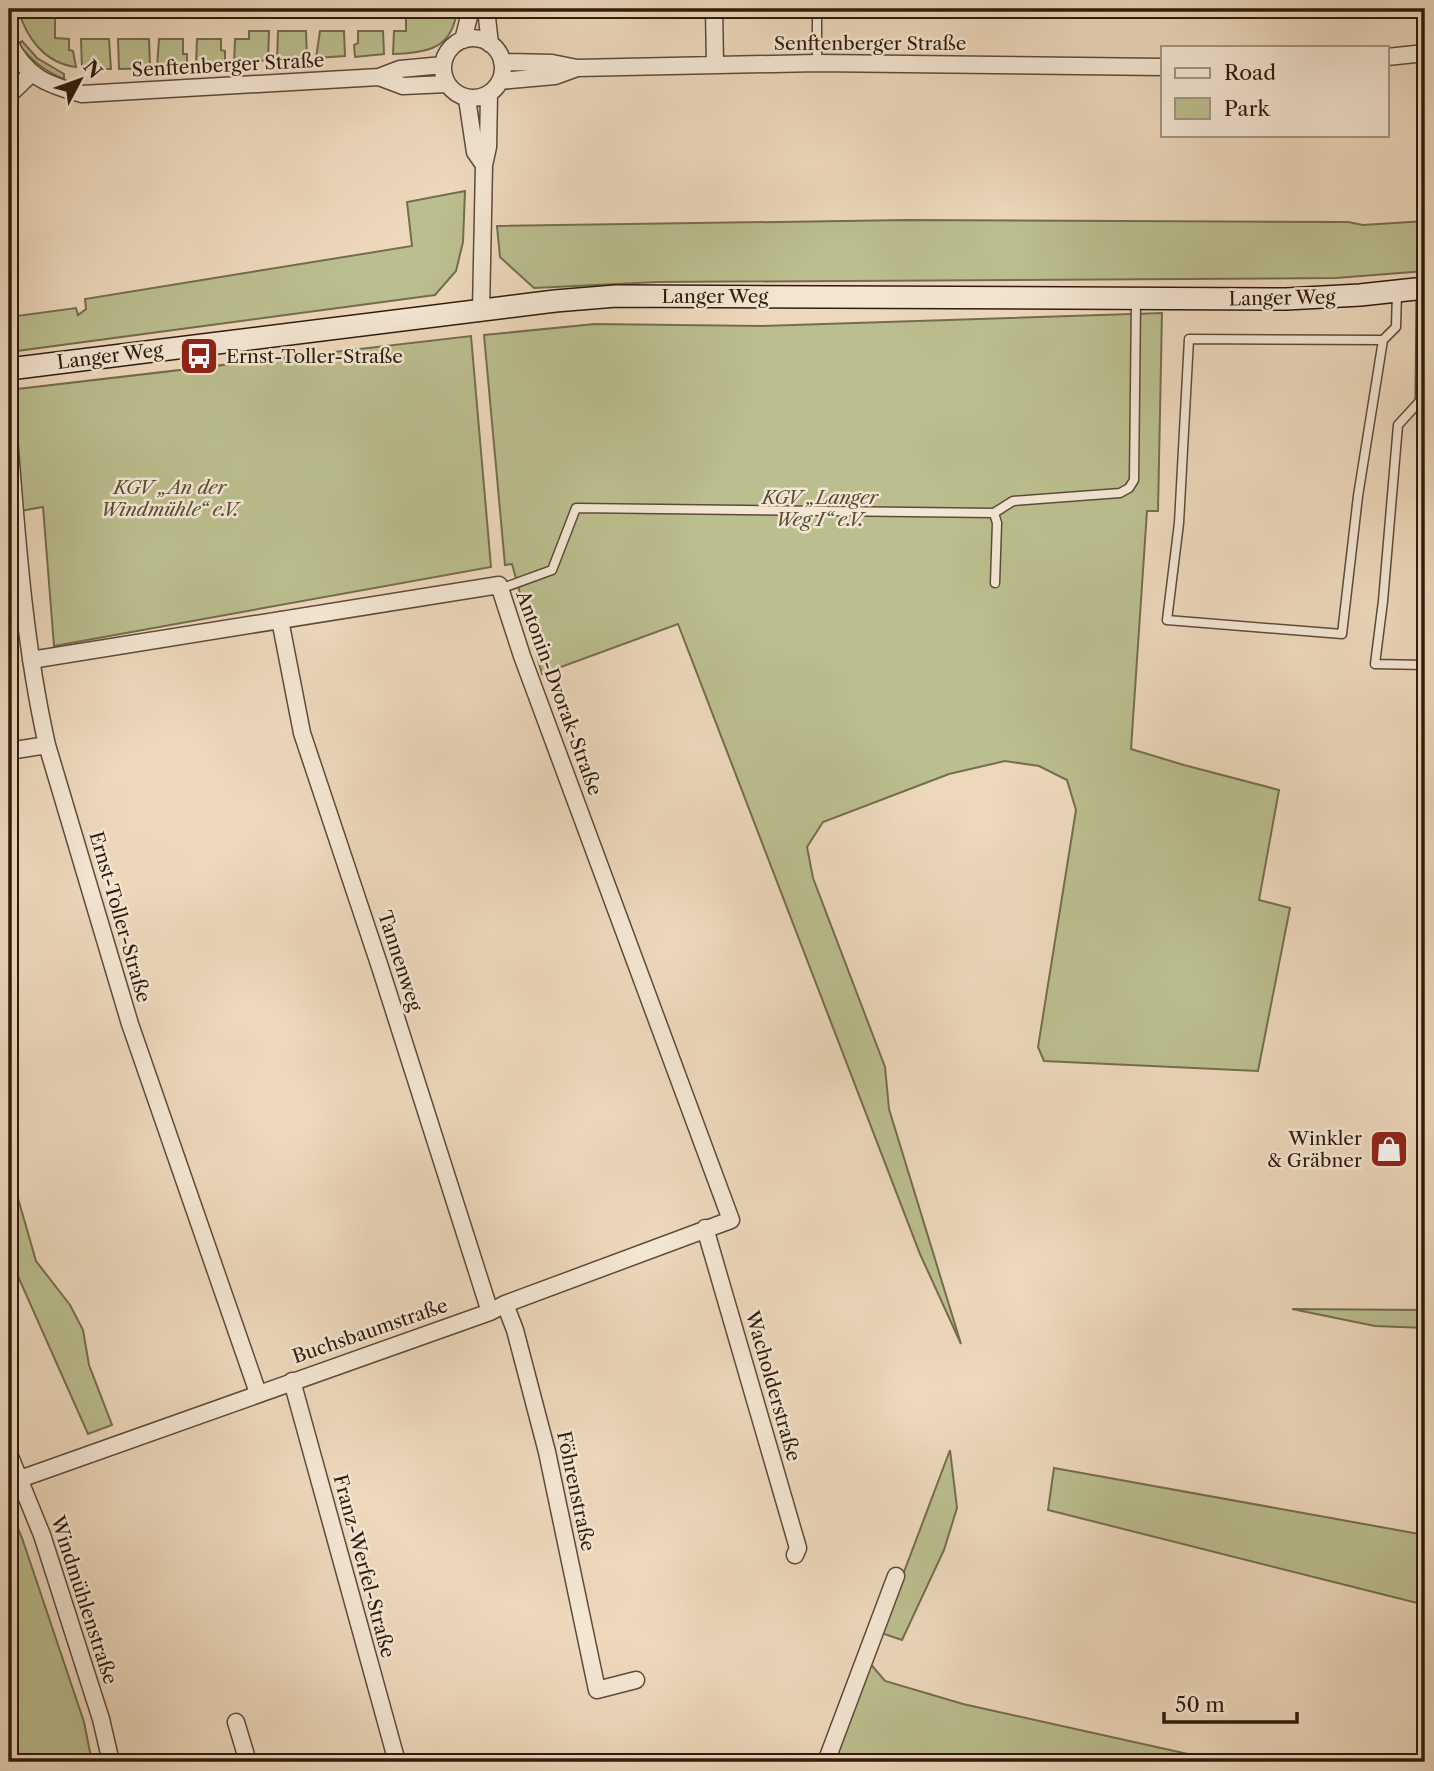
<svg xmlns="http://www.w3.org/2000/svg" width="1434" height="1771" font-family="'Libre Caslon Text',serif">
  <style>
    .green { fill: #bbbe8e; stroke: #746d4e; stroke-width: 2 }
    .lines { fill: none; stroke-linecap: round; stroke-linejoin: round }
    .service-casing { stroke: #5d4b39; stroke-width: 11 }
    .minor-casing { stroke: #5d4b39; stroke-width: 19 }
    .secondary-casing { stroke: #2d1c0d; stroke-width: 24 }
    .service { stroke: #f3e6d3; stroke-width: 8 }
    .minor { stroke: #f3e6d3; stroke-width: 16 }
    .secondary { stroke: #f3e6d3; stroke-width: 21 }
    .labels { text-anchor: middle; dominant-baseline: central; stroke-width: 5; stroke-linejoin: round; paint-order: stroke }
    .street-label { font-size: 19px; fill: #2d1c0d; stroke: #f3e6d3 }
    .poi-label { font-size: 19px; fill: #2d1c0d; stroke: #f3e6d3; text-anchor: start }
    .park-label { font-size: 19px; font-style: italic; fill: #584d34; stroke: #f3e6d3 }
  </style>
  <rect width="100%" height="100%" fill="#edd8bc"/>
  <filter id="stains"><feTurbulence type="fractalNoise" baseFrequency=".00286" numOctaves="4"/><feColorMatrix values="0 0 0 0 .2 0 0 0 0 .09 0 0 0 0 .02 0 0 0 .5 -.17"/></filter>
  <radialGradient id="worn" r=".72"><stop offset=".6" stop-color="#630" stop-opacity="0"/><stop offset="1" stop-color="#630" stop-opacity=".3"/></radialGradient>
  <path class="green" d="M18 9H25L26 17H55V38L69 39V50L73 51 76 67C44 63 26 37 18 9Z
    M437 9H457C453 49 427 53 393 54L394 31H406V11L437 12Z
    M249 31H269L268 60 234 63 235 39H249Z
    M278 31H306L307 58 277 61Z
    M320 31H344L345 56 316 58Z
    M358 31H383L384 54 355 57 354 45 358 43Z
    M81 39H109L111 69H82Z
    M118 39H149L150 68 119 69Z
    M159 39H183V54H187V66L157 67Z
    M197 39H221V50L225 51V64L196 65Z
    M22 41 37 58 64 74V79C44 71 31 60 18 44Z
    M465 191 463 242 456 271 435 295 9 352V317L76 308 78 315 86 309 85 299 412 246 407 202Z
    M908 220 1348 222 1363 225 1425 221V271L1336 278 658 282 534 288 500 257 497 226Z
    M1162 313 1158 511H1147L1131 749 1184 765 1279 790 1259 900 1290 908 1258 1071 1044 1061 1038 1047 1076 810 1067 780 1039 766 1005 761 949 774 823 822 807 847 813 878 885 1067 889 1109 961 1344 920 1254 678 624 542 674 512 564 505 565 484 335 595 324 762 326Z
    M471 336 491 567 54 646 43 507 9 513V390Z
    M9 1167 36 1261 70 1305 83 1330 89 1365 112 1425 88 1434 9 1256Z
    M1292 1309 1425 1310V1328L1375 1326Z
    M950 1450 957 1508 944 1550 902 1640 881 1633Z
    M1054 1468 1425 1535V1605L1048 1510Z
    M9 1507 22 1538 84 1722 92 1762H9Z
    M868 1661 885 1681 963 1704 1224 1762H1065L1045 1757 1043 1762H831Z"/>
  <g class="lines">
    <g class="service-casing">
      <path id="service" d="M817 63V9
        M1421 291 1420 401 1398 425 1383 601 1375 664 1425 665
        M1383 340 1189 339 1179 523 1167 620 1342 634 1358 496 1383 340 1396 327 1397 291
        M994 513 1013 501 1120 493 1129 488 1134 480 1136 300
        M500 589 552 570 576 508 994 513 997 523 995 583"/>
    </g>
    <g class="minor-casing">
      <path id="minor" d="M486 9 490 44
        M714 9 715 64
        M443 68a30 30 0 1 1 60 0a30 30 0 1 1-60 0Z
        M463 40 471 9
        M9 42C25 76 47 85 82 94L379 77 400 69 443 65
        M1387 57 1425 53
        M502 62 552 63 577 68 817 63 1163 67
        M379 77 403 86 447 84
        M500 81 555 76 577 68
        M9 95 31 74
        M467 99 475 152 484 165
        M481 311 484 165 488 147 489 94
        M9 437C17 540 24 643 47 745L130 1024 258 1393
        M280 620 302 733 380 967 490 1312
        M9 751 47 745
        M705 1228 798 1548 795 1555
        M505 1304 515 1330 547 1452 597 1690 636 1680
        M292 1381 397 1762
        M9 1454 42 1535 101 1719 111 1762
        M20 1479 490 1312 505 1304 731 1220 522 656 499 585 31 660
        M236 1722 248 1762
        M826 1762 896 1576"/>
    </g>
    <g class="secondary-casing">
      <path id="secondary" d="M9 369 555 301 616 296 1286 299 1360 295 1425 288"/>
    </g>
    <use href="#service" class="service"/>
    <use href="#minor" class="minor"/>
    <use href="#secondary" class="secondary"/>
  </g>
  <defs>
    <g id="bus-square" transform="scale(2.0125)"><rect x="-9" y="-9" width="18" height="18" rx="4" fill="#8f2418" stroke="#f3e6d3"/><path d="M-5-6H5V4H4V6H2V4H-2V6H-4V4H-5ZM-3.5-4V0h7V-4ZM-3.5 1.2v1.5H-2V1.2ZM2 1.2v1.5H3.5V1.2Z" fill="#fff"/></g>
    <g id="shop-square" transform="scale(2.0125)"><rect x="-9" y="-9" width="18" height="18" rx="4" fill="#8f2418" stroke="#f3e6d3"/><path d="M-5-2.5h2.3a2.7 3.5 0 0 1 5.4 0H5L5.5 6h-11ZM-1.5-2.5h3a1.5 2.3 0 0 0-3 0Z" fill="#fff"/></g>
  </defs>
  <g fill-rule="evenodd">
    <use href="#bus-square" x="199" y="356"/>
    <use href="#shop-square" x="1389" y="1149"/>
  </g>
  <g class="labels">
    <g class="street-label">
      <text x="870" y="43">Senftenberger Straße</text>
      <text transform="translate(228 65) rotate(-3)">Senftenberger Straße</text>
      <text x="715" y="296">Langer Weg</text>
      <text transform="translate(1282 298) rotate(-1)">Langer Weg</text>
      <text transform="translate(110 356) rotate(-7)">Langer Weg</text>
      <text transform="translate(559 693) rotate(70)">Antonin-Dvorak-Straße</text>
      <text transform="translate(120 917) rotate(74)">Ernst-Toller-Straße</text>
      <text transform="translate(400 961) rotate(72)">Tannenweg</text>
      <text transform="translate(370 1331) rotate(-19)">Buchsbaumstraße</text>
      <text transform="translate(773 1386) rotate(74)">Wacholderstraße</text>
      <text transform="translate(576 1491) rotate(78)">Föhrenstraße</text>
      <text transform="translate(364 1566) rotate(75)">Franz-Werfel-Straße</text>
      <text transform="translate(84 1600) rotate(72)">Windmühlenstraße</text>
    </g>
    <g class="poi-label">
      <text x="226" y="356">Ernst-Toller-Straße</text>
      <text x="1362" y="1138" text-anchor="end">Winkler<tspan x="1362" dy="22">&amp; Gräbner</tspan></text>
    </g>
    <g class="park-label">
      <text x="170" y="487">KGV „An der<tspan x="170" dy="22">Windmühle“ e.V.</tspan></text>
      <text x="820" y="497">KGV „Langer<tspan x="820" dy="22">Weg I“ e.V.</tspan></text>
    </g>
  </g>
  <rect width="1434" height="1771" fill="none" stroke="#edd8bc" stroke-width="35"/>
  <rect x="10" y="10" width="1413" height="1750" fill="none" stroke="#2d1c0d" stroke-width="3.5"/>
  <rect x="18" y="18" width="1399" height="1736" fill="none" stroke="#2d1c0d" stroke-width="2"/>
  <rect x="1161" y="46" width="228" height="91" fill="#f3e6d3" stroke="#a49584" stroke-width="2"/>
  <rect x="1175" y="68" width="35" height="10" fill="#f3e6d3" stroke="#a49584" stroke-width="2"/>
  <text x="1224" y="80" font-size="21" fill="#2d1c0d">Road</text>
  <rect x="1175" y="98" width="35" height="21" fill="#bbbe8e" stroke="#a49584" stroke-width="2"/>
  <text x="1224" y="116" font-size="21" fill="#2d1c0d">Park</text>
  <g transform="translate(80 80) rotate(49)" stroke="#f3e6d3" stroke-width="5" paint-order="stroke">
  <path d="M0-5L12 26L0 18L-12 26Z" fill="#2d1c0d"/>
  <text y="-10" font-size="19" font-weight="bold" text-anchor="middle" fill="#2d1c0d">N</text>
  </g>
  <path d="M1164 1712v10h133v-10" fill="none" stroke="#2d1c0d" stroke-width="3.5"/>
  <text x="1175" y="1712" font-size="21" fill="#2d1c0d" stroke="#f3e6d3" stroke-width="5" paint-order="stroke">50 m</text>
  <rect width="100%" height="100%" filter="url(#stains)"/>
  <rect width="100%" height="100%" fill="url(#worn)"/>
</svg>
